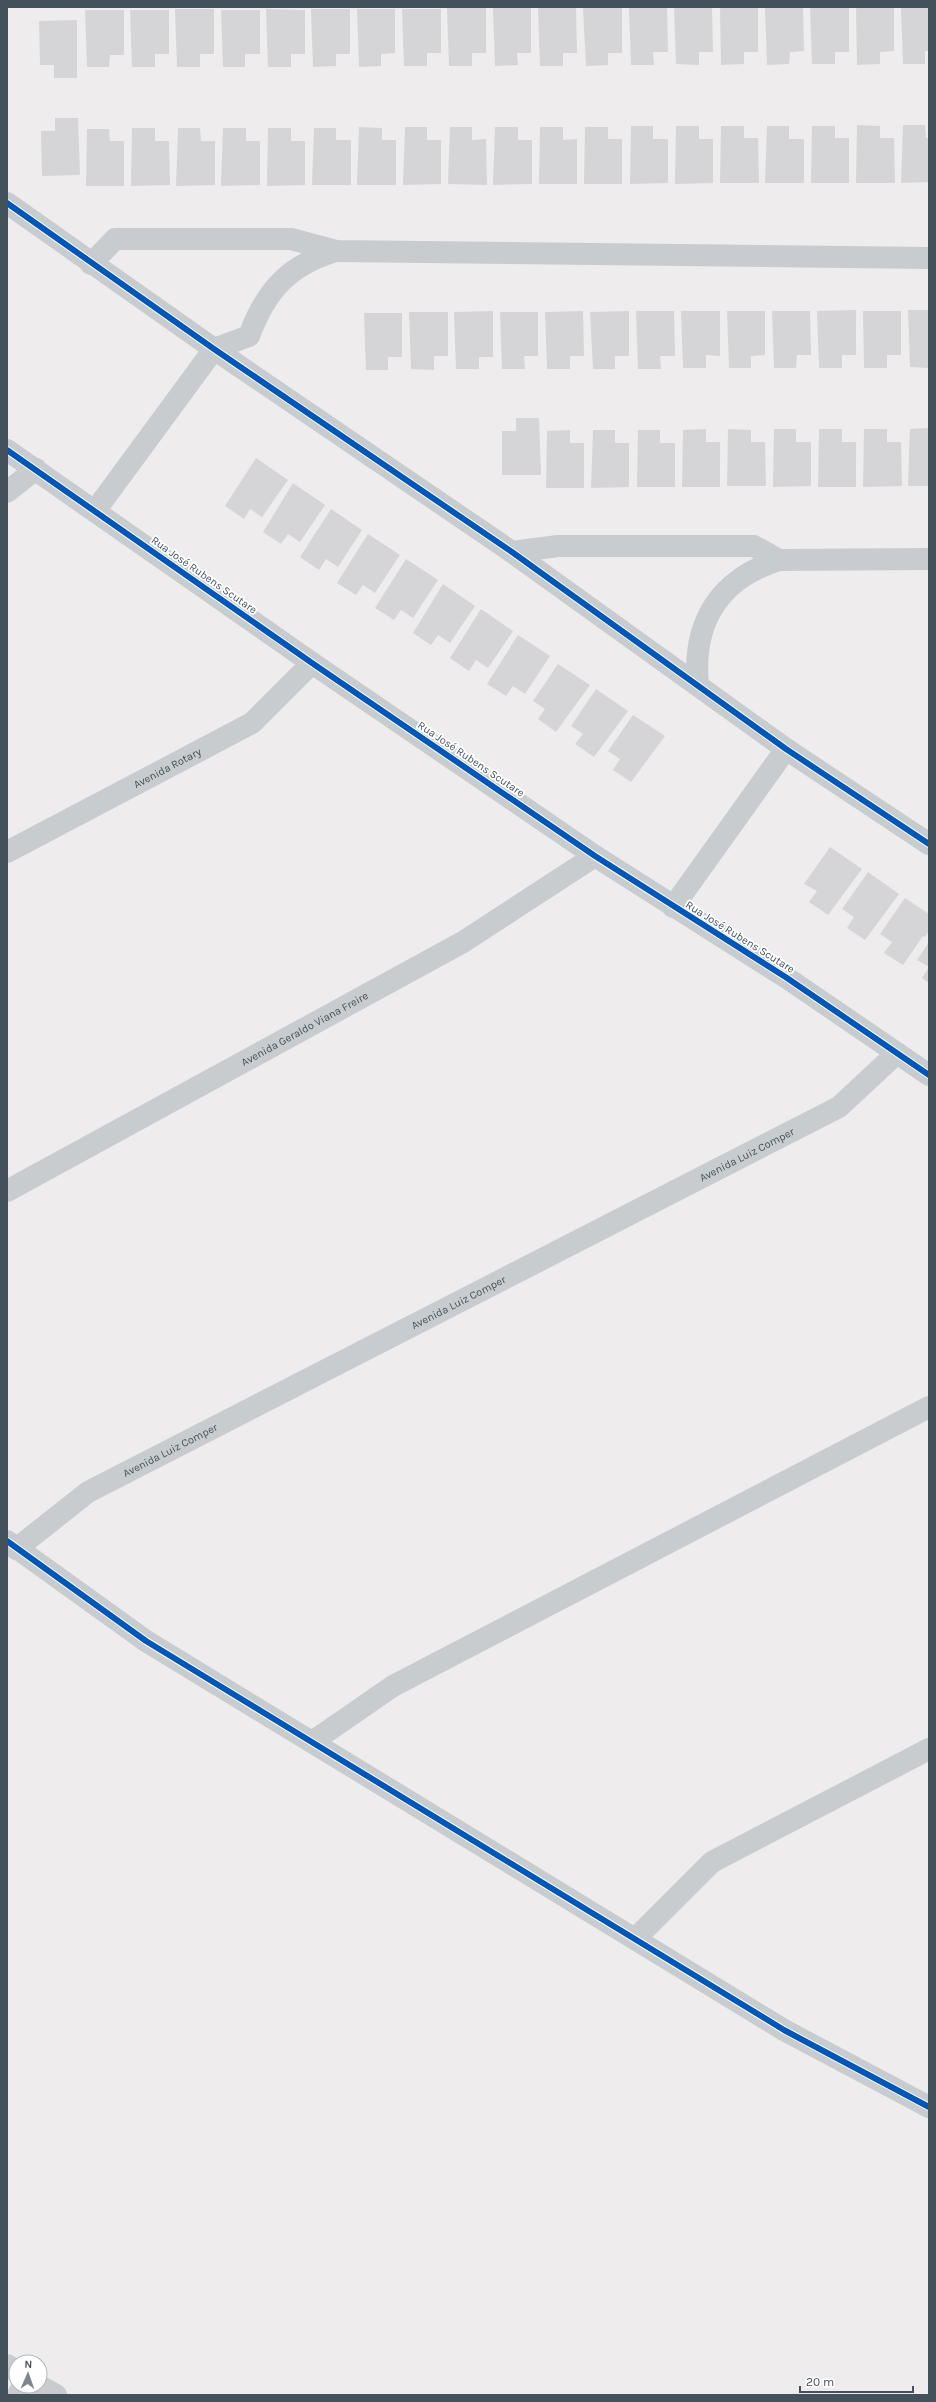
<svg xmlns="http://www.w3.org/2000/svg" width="936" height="2402" font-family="Karla,sans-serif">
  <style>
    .building { fill: #d5d5d7 }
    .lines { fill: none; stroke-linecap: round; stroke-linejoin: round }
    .street { stroke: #c9ccce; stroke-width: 22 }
    .cycleway-casing { stroke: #fff; stroke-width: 8 }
    .cycleway { stroke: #0057b8; stroke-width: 6 }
    .labels { text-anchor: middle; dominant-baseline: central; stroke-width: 3.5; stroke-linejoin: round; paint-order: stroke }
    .street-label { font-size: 11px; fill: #43515a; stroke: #fff }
  </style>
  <rect width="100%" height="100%" fill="#eeeced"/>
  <path class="building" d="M674 7H712L713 52H699V65L676 64Z
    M720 7H758V52H744V64L721 65Z
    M765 7H803L804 51 790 52 789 64 767 65Z
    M810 7H849V52H835V64H812Z
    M856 7H894V51L880 52V64L857 65Z
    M901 7H929V51H925V64H903Z
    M447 8H486V53H472V66H449Z
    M493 8H531V53H517L518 65 495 66Z
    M538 8H576L577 53H563V66H540Z
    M583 8H622V53H608V65L586 66Z
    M629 8H667L668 52H653L654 65H631Z
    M175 9H214V54H200V67H177Z
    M266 9 305 10V54H291V67H268Z
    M311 9H350V54H336V66L313 67Z
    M357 9H395V53L381 54V66L359 67Z
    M402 9H441V53H427V66H404Z
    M85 10H124V55H110L109 67H87Z
    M130 10H169V54H155V67H132Z
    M221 10H260V54H245V67H223Z
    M77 20V78H54V65H40L39 21Z
    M55 118H78L80 175 42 176 41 131H55Z
    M857 125 880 126V138H894L895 183H856Z
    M903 125H925L926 138H929V182L901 183Z
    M631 126H653V139H668V183L630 184Z
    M676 126H699V139H713V183L675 184Z
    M721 126H744V138H758L759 183H720Z
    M767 126H789V139H804V183H765Z
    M812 126H835V138H849V183H811Z
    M359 127 382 128V140H396V185H357Z
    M405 127H427V140H441V184L403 185Z
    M450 127H472V140L486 139 487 185 448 184Z
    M495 127H518V140H532V184L493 185Z
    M540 127H563V140L577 139V184H539Z
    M585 127H608V139H622V184H584Z
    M132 128H155V141H169L170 185 131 186Z
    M178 128H200L201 141H215V185L176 186Z
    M223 128H246V141H260V185L221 186Z
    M268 128H291V141H305V185L267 186Z
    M314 128H336V140H351V185H312Z
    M87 129H109L110 141H124V186H86Z
    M856 310V355H842V368H819L817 311Z
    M908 310H929V368L910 367Z
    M493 311V357H479V369H456L454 312Z
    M583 311 584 356H570V369H547L545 312Z
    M629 311V356H615V369H593L590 312Z
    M636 311H674L675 356H660L661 369H638Z
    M681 311H720V356L706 355V368H683Z
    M727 311H765V355L751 356V368H729Z
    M772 311H810L811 355H797L796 368H774Z
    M863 311H901V355H887V368H864Z
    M409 312H448V356H434V370L411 369Z
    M500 312H538V356H524L525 369H502Z
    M364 313H402V357H388V370H366Z
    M516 418H539L541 475H502V431H516Z
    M929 428V486H908L910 429Z
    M706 429V442H720V487H682L683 430Z
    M728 429 751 430V442H765L766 486H727Z
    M774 429H796V442H811V486L773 487Z
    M819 429H842V442H856V487H818Z
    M864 429H887V442H901L902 486 863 487Z
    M570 430V443H584V488H546L547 431Z
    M593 430H615V443H629V487L591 488Z
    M638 430H660V443H675V487H637Z
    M256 458 288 480 262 517 250 509 244 519 225 506Z
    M293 483 325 505 300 542 288 534 281 544 263 532Z
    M331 509 362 530 338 567 326 559 319 570 300 557Z
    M368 534 400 555 375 593 363 585 356 595 337 583Z
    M406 559 438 580 413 618 401 610 394 620 375 608Z
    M443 584 475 606 450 643 438 635 431 645 413 633Z
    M481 609 513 631 488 668 476 660 469 671 450 658Z
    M518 635 550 656 525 694 513 686 506 696 487 684Z
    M558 664 590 685 556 732 538 719 545 709 533 701Z
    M596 689 628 711 594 757 575 744 583 734 571 726Z
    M633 715 665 736 631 782 613 770 620 759 608 751Z
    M830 847 862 869 828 915 809 902 817 891 804 884Z
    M868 872 899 894 865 940 847 928 854 917 842 909Z
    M905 898 929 914V931L925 937 923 936 903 965 884 953 892 942 880 934Z
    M929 942V983L922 978 929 967 917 960Z"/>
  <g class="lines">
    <g class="street">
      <path d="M7 203 214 349 512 552 786 749 929 844"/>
      <path d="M91 264 115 239H291L336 251 929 258"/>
      <path d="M7 450 312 663 595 856 787 978 929 1075"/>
      <path d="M7 492 36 469"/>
      <path d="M95 511 214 349 249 336C266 290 289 265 336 251"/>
      <path d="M512 552 558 546H754L779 560"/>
      <path d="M698 685C692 623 719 579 779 560L929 559"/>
      <path id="s1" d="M7 852 252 723 312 663"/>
      <path d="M673 907 786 749"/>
      <path id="s2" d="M7 1191 463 942 595 856"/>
      <path d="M7 1541 146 1641 784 2030 929 2107"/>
      <path id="s3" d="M16 1549 88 1492 839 1107 897 1053"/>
      <path d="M312 1742 393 1686 929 1407"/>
      <path d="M636 1938 712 1862 929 1749"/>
      <path d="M7 2365 16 2371"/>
      <path d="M40 2386 56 2395"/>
      <path d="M18 2395 23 2386"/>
    </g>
    <g class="cycleway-casing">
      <path id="cycleway" d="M7 203 214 349 512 552 786 749 929 844
        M7 450 312 663 595 856 787 978 929 1075
        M7 1541 146 1641 784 2030 929 2107"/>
    </g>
    <use href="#cycleway" class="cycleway"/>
  </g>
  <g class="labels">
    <g class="street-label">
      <text transform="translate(204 575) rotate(35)">Rua José Rubens Scutare</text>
      <text transform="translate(471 759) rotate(34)">Rua José Rubens Scutare</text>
      <text stroke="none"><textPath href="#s1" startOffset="181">Avenida Rotary</textPath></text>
      <text transform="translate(740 937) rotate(32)">Rua José Rubens Scutare</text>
      <text stroke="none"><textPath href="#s2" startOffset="339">Avenida Geraldo Viana Freire</textPath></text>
      <text stroke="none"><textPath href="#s3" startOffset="832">Avenida Luiz Comper</textPath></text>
      <text stroke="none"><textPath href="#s3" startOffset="508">Avenida Luiz Comper</textPath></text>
      <text stroke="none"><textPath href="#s3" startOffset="184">Avenida Luiz Comper</textPath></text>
    </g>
  </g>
  <rect width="936" height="2402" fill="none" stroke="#43515a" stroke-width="16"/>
  <g transform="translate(28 2374) rotate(2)"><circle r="19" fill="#ffffff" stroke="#b4b9bd"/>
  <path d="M0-3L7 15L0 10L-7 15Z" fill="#7f878d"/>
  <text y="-6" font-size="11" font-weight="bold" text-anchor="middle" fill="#43515a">N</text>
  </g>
  <path d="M800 2386v6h113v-6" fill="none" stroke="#43515a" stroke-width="2"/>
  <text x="806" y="2386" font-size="12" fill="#43515a" stroke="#ffffff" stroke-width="3" paint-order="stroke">20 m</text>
</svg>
